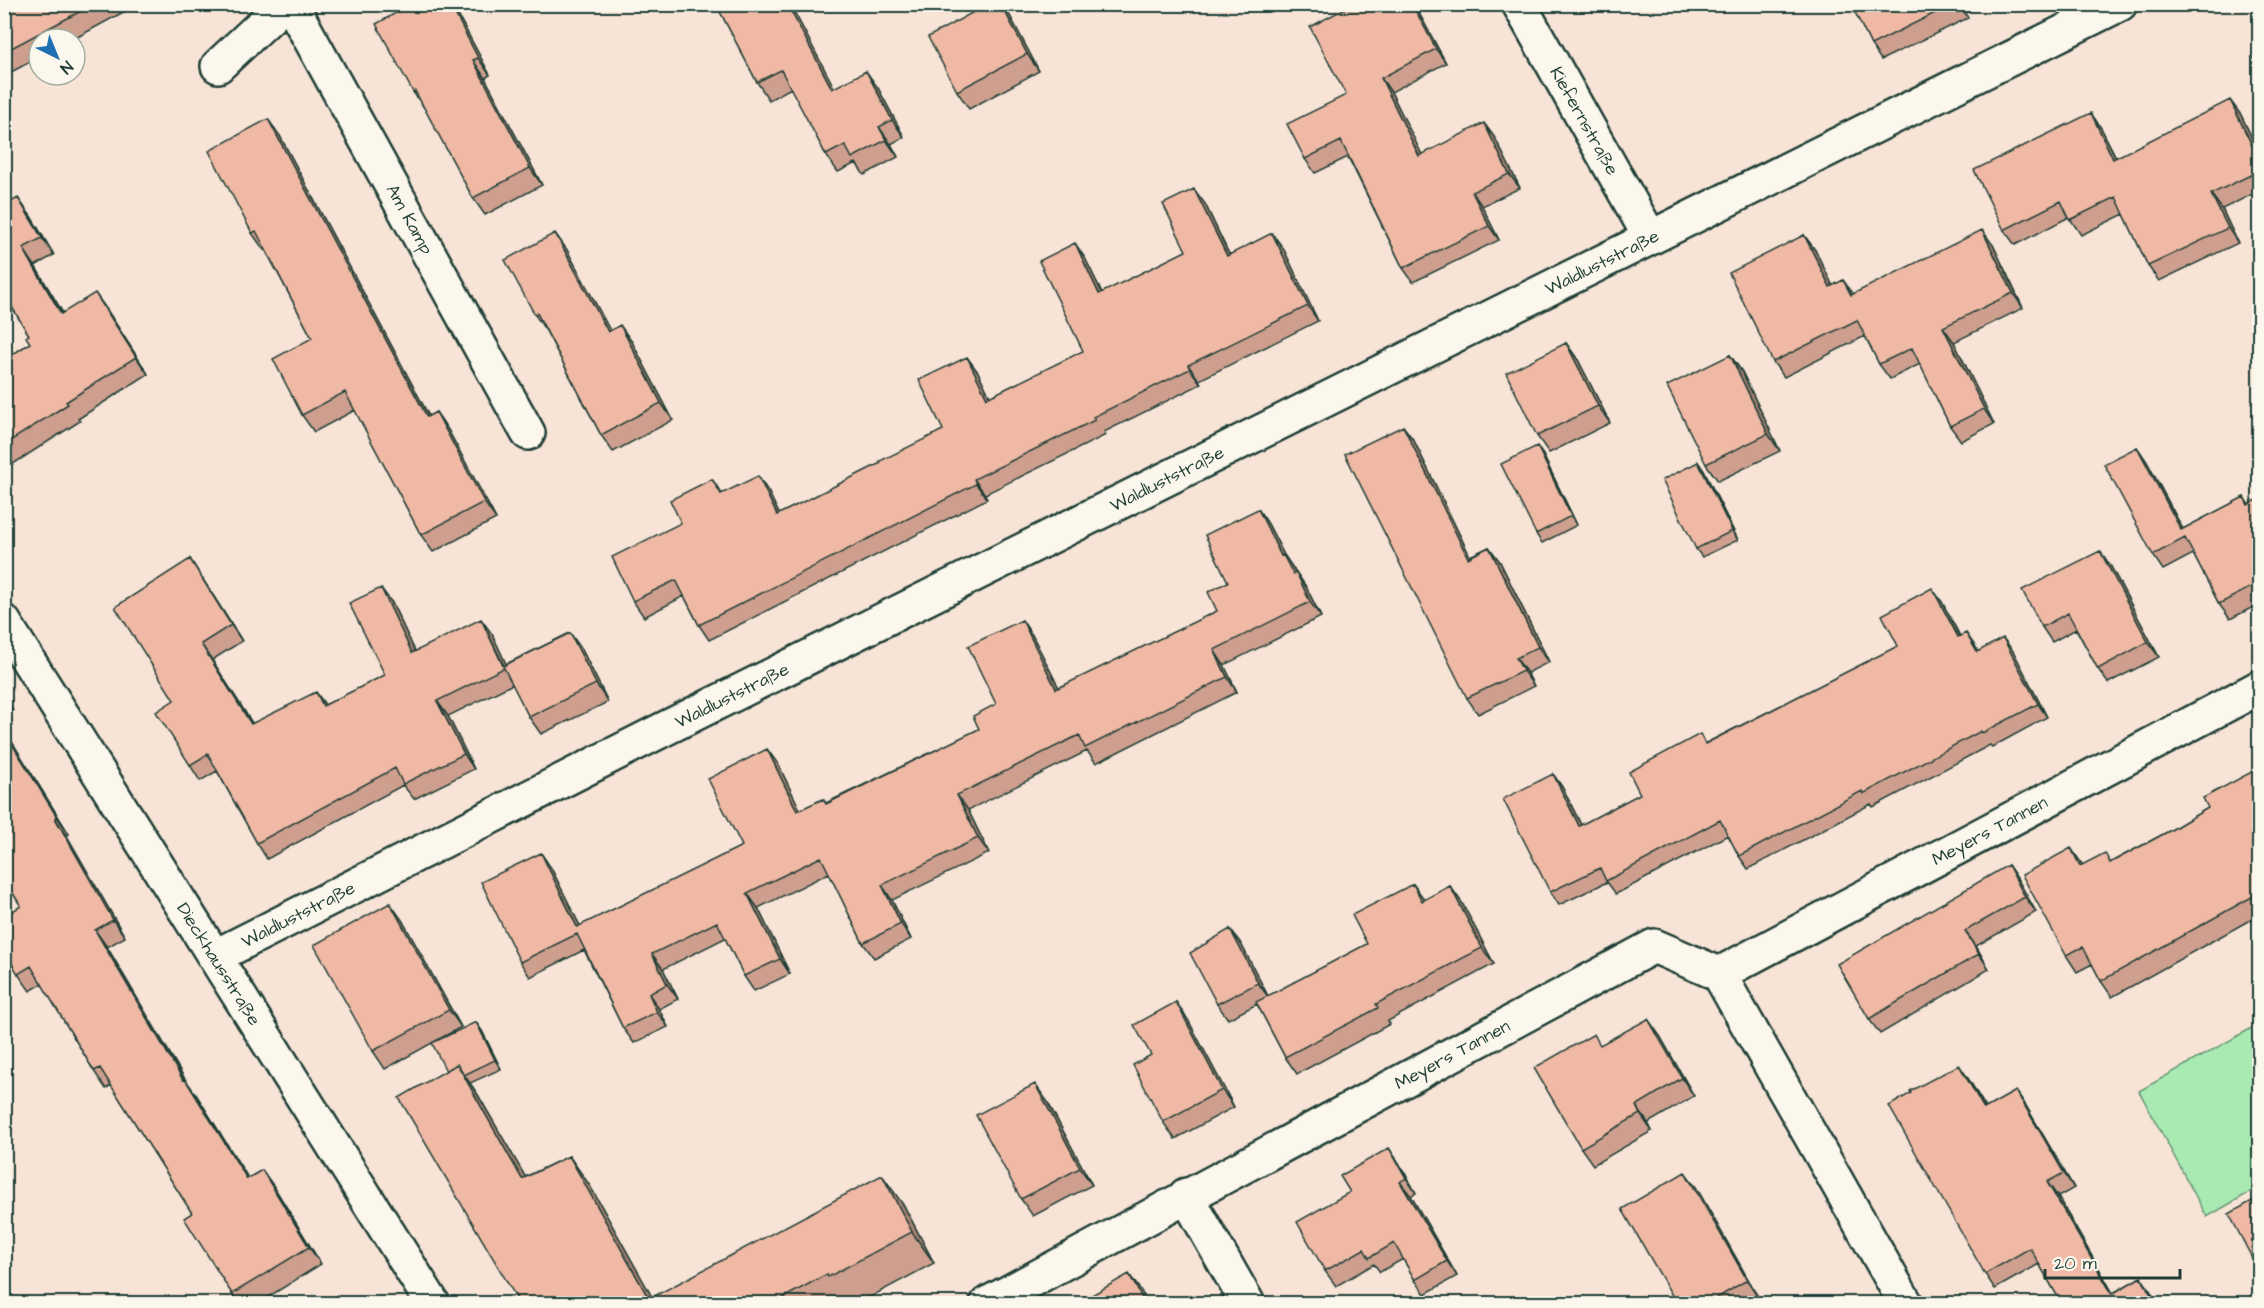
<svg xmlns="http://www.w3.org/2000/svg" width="2264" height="1308" font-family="'Architects Daughter',sans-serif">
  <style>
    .green { fill: #a9eab3; stroke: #649474; stroke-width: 1.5 }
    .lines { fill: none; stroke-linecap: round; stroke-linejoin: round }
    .minor-casing { stroke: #1f3d34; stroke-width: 38 }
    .minor { stroke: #fbf7ec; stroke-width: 33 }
    .wall { fill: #ce9f8e; stroke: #1f3d34; stroke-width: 1.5 }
    .shaded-wall { fill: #a88274; stroke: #1f3d34; stroke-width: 1.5 }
    .building { fill: #f0b9a5; stroke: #1f3d34; stroke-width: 1.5 }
    .labels { text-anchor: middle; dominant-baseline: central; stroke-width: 5; stroke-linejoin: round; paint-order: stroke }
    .street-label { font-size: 18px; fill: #1f3d34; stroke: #fbf7ec }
  </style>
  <rect width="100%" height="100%" fill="#f8e4d7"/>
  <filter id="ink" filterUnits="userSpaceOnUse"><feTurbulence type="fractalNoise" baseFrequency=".0167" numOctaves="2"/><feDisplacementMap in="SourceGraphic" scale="12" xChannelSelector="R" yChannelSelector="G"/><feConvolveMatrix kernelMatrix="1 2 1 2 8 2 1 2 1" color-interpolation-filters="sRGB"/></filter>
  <g filter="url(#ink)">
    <path class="green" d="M2259 1024V1187L2207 1217 2139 1091Z"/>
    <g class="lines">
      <g class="minor-casing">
        <g id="minor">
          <path id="s1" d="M291 4 528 433"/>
          <path id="s2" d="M1519 4 1650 237"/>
          <path d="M218 66 284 4"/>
          <path id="s3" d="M4 622 433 1304"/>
          <path id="s4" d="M216 956 668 727 2120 4"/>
          <path d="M1719 974 1906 1304"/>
          <path d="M1186 1195 1248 1304"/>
          <path id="s5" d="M987 1304 1654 946 1719 974 2260 687"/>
        </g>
      </g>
      <use href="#minor" class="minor"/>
    </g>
    <path class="wall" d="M4 4H138L74 39H39V57L4 76Z
      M412 4H452L490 75 485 78 542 185 485 215 473 198 425 109 413 92Z
      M716 4H790L834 88H878L904 137 891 144 898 157 864 175 856 163 838 172 826 155 791 88 769 100 757 82Z
      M1353 4H1414L1446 63 1391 92 1422 155 1495 138 1520 188 1482 206 1499 240 1413 282 1403 268 1348 157 1315 173 1305 159 1346 95Z
      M1851 4H1982L1965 13 1968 18 1881 60 1871 45Z
      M1010 16 1039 71 969 109 957 91Z
      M2241 115 2259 153V191L2222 209 2238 243 2159 281 2148 266 2124 214 2081 235 2069 217 2015 245 2004 230 2101 128 2116 157Z
      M280 136 429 416 436 412 448 430 496 519 433 552 421 535 355 410 314 432 302 415 312 338 265 249 264 250 252 233Z
      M1205 204 1229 254 1283 248 1318 321 1199 380 1201 384 1104 432 1106 435 985 494 987 499 709 640 699 625 684 596 644 617 633 601 681 523 712 479 722 494 768 491 779 514 881 463 943 430 978 372 990 397 1083 351 1085 258 1102 293 1186 251Z
      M30 215 54 255 35 266 63 313 107 310 148 374 78 419 80 421 10 466 4 459V360L30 343 29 335 4 294Z
      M1804 235 1815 250 1832 286 1853 294 1993 245 2023 308 1954 342 1994 424 1961 441 1950 426 1920 364 1890 379 1879 364 1865 336 1784 377 1773 362Z
      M567 250 610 331 632 342 673 420 613 452 601 435 546 331 535 315Z
      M1566 343 1578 360 1610 423 1549 453 1537 436Z
      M1730 355 1742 372 1780 451 1718 481 1706 464Z
      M1403 426 1414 441 1470 556 1489 547 1500 562 1549 662 1527 673 1534 686 1478 714 1467 698Z
      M2137 447 2147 462 2183 529 2244 497 2249 505 2259 499V604L2230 619 2219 604 2193 554 2163 570 2153 555Z
      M1543 455 1577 525 1542 543 1536 534Z
      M1698 462 1704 471 1738 540 1702 557 1696 549Z
      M1258 509 1268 524 1284 555 1306 587 1321 617 1224 665 1237 692 1096 763 1087 751 968 810 989 853 892 900 911 939 874 958 863 943 829 873 758 908 790 974 754 991 744 976 725 938 663 969 678 999 659 1009 668 1027 634 1043 623 1028 584 950 530 977 520 962 551 868 580 926 742 846 778 764 800 810 823 799 826 803 979 729 996 704 1032 635 1059 688 1217 611Z
      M190 559 242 641 212 660 252 723 325 705 385 675 392 603 415 651 492 634 506 664 570 633 582 650 608 702 541 734 529 717 513 684 448 716 474 769 414 799 403 785 267 859 257 843 217 771 200 781 190 765 174 700Z
      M2110 565 2159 657 2108 683 2098 669 2076 629 2052 642 2042 627Z
      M1942 602 1960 636 1975 646 1978 651H2013L2047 717 1992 747 1990 745 1873 807 1871 804 1748 869 1739 856 1728 835 1616 894 1607 882 1559 905 1550 892 1553 774 1562 787 1581 825 1640 794 1706 743 1898 646Z
      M4 696 13 711 4 715Z
      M4 729 69 834 67 836 125 937 107 947 185 1079 197 1096 248 1178 262 1170 274 1187 321 1264 257 1304H238L232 1294 192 1213 111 1085 106 1089 94 1071 42 984 30 991 18 974 21 906 4 879Z
      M2259 768V915L2112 997 2101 981 2092 964 2077 972 2066 955 2083 865 2111 862 2171 830 2208 808Z
      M2008 865 2018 880 2036 912 1976 946 1989 969 1880 1034 1869 1019Z
      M1413 884 1424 900 1450 886 1462 903 1494 964 1388 1021 1390 1024 1297 1074 1285 1057 1257 1004 1228 1019 1217 1004 1230 929 1241 944 1268 996 1367 944Z
      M402 920 461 1027 385 1069 373 1051Z
      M1176 1002 1188 1020 1234 1107 1175 1139 1163 1122 1151 1055Z
      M482 1031 501 1069 470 1083 478 1095 525 1177 569 1156 590 1186 652 1297 904 1206 934 1263 857 1304H520L446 1071Z
      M1660 1036 1694 1096 1648 1123 1652 1131 1593 1165 1581 1148 1602 1045Z
      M1959 1065 1969 1080 1986 1108 2016 1091 2026 1106 2074 1188 2058 1197 2113 1293 2141 1277 2158 1304H2062L2039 1264 1995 1289 1985 1274Z
      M1047 1101 1092 1185 1033 1216 1021 1199Z
      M1399 1163 1416 1193 1411 1196 1457 1276 1425 1294 1415 1280 1403 1259 1380 1272 1374 1264 1336 1286 1325 1271Z
      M1696 1187 1757 1295 1744 1304H1677Z"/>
    <path class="shaded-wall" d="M450 4H452L490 75 478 58Z
      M787 4H790L844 106 832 89Z
      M1001 4 1010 16 1039 71 1027 54Z
      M1412 4H1414L1446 63 1436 49Z
      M473 60 485 78 542 185 530 168Z
      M866 71 878 88 904 137 892 120Z
      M1381 78 1391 92 1430 171 1419 156Z
      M2230 100 2241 115 2259 153V160Z
      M2091 113 2101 128 2124 174 2113 159Z
      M268 119 280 136 439 435 427 417Z
      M1484 123 1495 138 1520 188 1509 174Z
      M879 127 891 144 898 157 886 140Z
      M1194 189 1205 204 1237 271 1227 256Z
      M1472 192 1482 206 1499 240 1489 226Z
      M2211 194 2222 209 2238 243 2228 228Z
      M18 198 30 215 54 255 42 238Z
      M1982 230 1993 245 2023 308 2013 293Z
      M555 233 567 250 620 349 608 332Z
      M1272 233 1283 248 1318 321 1308 306Z
      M1804 235 1815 250 1841 302 1830 287Z
      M1075 243 1085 258 1110 309 1099 294Z
      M23 248 35 266 73 331 61 314Z
      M1843 280 1854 295H1851Z
      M95 293 107 310 148 374 136 357Z
      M620 325 632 342 673 420 661 403Z
      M1943 327 1954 342 1994 424 1984 409Z
      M1566 343 1578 360 1610 423 1598 406Z
      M1730 355 1742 372 1780 451 1768 434Z
      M967 357 978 372 998 414 987 398Z
      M1188 365 1199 380 1201 384 1190 369Z
      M436 412 448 430 496 519 484 502Z
      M1403 426 1414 441 1478 573 1468 558Z
      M1537 446 1543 455 1577 525 1571 516Z
      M2137 447 2147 462 2191 545 2181 530Z
      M1698 462 1704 471 1738 540 1732 531Z
      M758 476 768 491 787 530 777 515Z
      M974 479 985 494 987 499 976 484Z
      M1258 509 1268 524 1284 555 1294 570 1303 589 1281 556Z
      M1489 547 1500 562 1549 662 1538 647Z
      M2100 551 2110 565 2159 657 2148 642Z
      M190 559 200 575 242 641 231 625Z
      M1296 572 1306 587 1321 617 1310 602Z
      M381 588 392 603 423 668 412 653Z
      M1932 588 1942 602 1967 650 1958 637Z
      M481 619 492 634 515 683 505 668Z
      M1022 620 1032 635 1067 704 1056 689Z
      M570 633 582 650 608 702 596 684Z
      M1966 633 1975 646 1986 666 1977 652Z
      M2003 638 2013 651 2047 717 2038 704Z
      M201 644 212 660 262 739 251 724Z
      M1214 650 1224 665 1237 692 1227 677Z
      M1516 658 1527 673 1534 686 1523 671Z
      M316 692 327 707 323 706Z
      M437 701 448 716 474 769 464 754Z
      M4 729 69 834 57 817 4 731Z
      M767 749 778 764 808 826 797 811Z
      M1553 774 1562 787 1589 840 1579 826Z
      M957 795 968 810 989 853 978 838Z
      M55 818 67 836 125 937 113 920Z
      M2071 848 2082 864 2092 882 2080 866Z
      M541 853 551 868 588 942 577 927Z
      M2008 865 2018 880 2036 912 2025 897Z
      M1413 884 1425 900 1422 901Z
      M882 885 892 900 911 939 901 924Z
      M1450 886 1462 903 1494 964 1482 948Z
      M747 893 758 908 790 974 780 959Z
      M390 903 402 920 461 1027 449 1010Z
      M1230 929 1241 944 1269 998 1258 983Z
      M95 930 107 947 195 1097 183 1080Z
      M1965 931 1976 946 1989 969 1979 954Z
      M652 954 663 969 678 999 667 984Z
      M649 994 659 1009 668 1027 657 1012Z
      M1176 1002 1188 1020 1234 1107 1222 1090Z
      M1648 1019 1660 1036 1694 1096 1682 1078Z
      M476 1022 482 1031 501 1069 495 1060Z
      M457 1064 478 1095 544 1209 522 1179Z
      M1959 1065 1969 1080 1995 1124 1984 1109Z
      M185 1079 197 1096 259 1196 247 1179Z
      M1035 1084 1047 1101 1092 1185 1080 1168Z
      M2016 1091 2026 1106 2074 1188 2064 1173Z
      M1636 1106 1648 1123 1652 1131 1640 1114Z
      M1389 1148 1399 1163 1416 1193 1406 1178Z
      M569 1156 590 1186 656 1304 649 1299Z
      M262 1170 274 1187 321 1264 309 1247Z
      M1685 1172 1696 1187 1757 1295 1747 1280Z
      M882 1175 904 1206 934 1263 912 1232Z
      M1400 1182 1411 1196 1457 1276 1447 1261Z
      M2047 1182 2058 1197 2119 1304 2112 1294Z
      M1129 1274 1141 1291 1148 1304H1145Z
      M2141 1277 2151 1292 2158 1304H2156Z"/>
    <path class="building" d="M4 4H94L4 52Z
      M412 4H450L478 58 473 60 530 168 473 198 415 91 413 92 376 24Z
      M716 4H787L832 89 866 71 892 120 879 127 886 140 852 158 845 145 826 155 781 70 757 82Z
      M988 4H1001L1027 54 957 91 928 37Z
      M1353 4H1412L1436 49 1381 78 1419 156 1484 123 1509 174 1472 192 1489 226 1403 268 1341 141 1305 159 1287 124 1346 95 1310 27Z
      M1851 4H1953L1871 45Z
      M2259 55V70L2253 57Z
      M2230 100 2259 160V171L2211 194 2228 228 2148 266 2116 197 2070 220 2061 201 2004 230 1974 170 2091 113 2113 159Z
      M268 119 427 417 436 412 484 502 421 535 345 392 302 415 273 359 312 338 256 231 252 233 209 151Z
      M1194 189 1227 256 1272 233 1308 306 1188 365 1190 369 1093 417 1095 420 974 479 976 484 699 625 676 580 633 601 612 557 681 523 670 500 712 479 721 494 758 476 777 515 881 463 880 461 943 430 919 380 967 357 987 398 1083 351 1039 261 1075 243 1099 294 1186 251 1163 204Z
      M18 198 42 238 23 248 61 314 95 293 136 357 66 402 68 404 4 445V360L30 343 26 337 29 335 4 294V206Z
      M1982 230 2013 293 1943 327 1984 409 1950 426 1912 348 1879 364 1857 320 1773 362 1729 273 1804 235 1830 287 1843 280 1851 295Z
      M555 233 608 332 620 325 661 403 601 435 537 313 535 315 505 260Z
      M1566 343 1598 406 1537 436 1506 373Z
      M1730 355 1768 434 1706 464 1667 386Z
      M1403 426 1468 558 1489 547 1538 647 1516 658 1523 671 1467 698 1345 454Z
      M1537 446 1571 516 1536 534 1501 464Z
      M2137 447 2181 530 2244 497 2248 505 2259 499V583L2219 604 2185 538 2153 555 2104 464Z
      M1698 462 1732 531 1696 549 1662 480Z
      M1258 509 1281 556 1283 555 1293 574 1296 572 1310 602 1214 650 1227 677 1085 748 1079 735 957 795 978 838 882 885 901 924 863 943 821 857 747 893 780 959 744 976 717 922 652 954 667 984 649 994 657 1012 623 1028 577 934 520 962 481 882 541 853 577 927 742 846 708 779 767 749 797 811 823 799 826 804 979 729 973 716 996 704 968 646 1022 620 1056 689 1217 611 1208 592 1228 582 1205 535Z
      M2100 551 2148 642 2098 669 2068 613 2042 627 2022 590Z
      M190 559 231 625 201 644 251 724 316 692 323 706 385 675 349 603 381 588 412 653 481 619 504 668 437 701 464 754 403 784 395 768 257 843 208 754 190 765 156 712 174 700 115 607Z
      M1932 588 1958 637 1966 633 1977 652 2003 638 2038 704 1982 733 1981 731 1863 794 1862 791 1739 856 1720 820 1606 881 1600 868 1550 892 1503 799 1553 774 1579 826 1640 794 1629 772 1700 734 1705 744 1898 646 1882 615Z
      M570 633 596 684 529 717 503 666Z
      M4 731 57 817 55 818 113 920 95 930 183 1080 185 1079 247 1179 262 1170 309 1247 232 1294 184 1218 192 1213 100 1068 94 1071 31 966 18 974 4 950V916L21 906 4 879Z
      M2259 768V893L2101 981 2083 947 2066 955 2022 875 2071 848 2080 866 2105 853 2110 863 2171 830 2208 808 2203 798Z
      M2008 865 2025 897 1965 931 1979 954 1869 1019 1837 964Z
      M1413 884 1422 901 1450 886 1482 948 1376 1004 1378 1008 1285 1057 1256 1002 1367 944 1352 915Z
      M390 903 449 1010 373 1051 314 945Z
      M1230 929 1258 983 1217 1004 1190 953Z
      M1176 1002 1222 1090 1163 1122 1133 1065 1151 1055 1134 1025Z
      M1648 1019 1682 1078 1636 1106 1640 1114 1581 1148 1534 1068 1594 1034 1600 1045Z
      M476 1022 495 1060 464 1075 457 1064 446 1071 432 1043Z
      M457 1064 522 1179 569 1156 649 1299 882 1175 912 1232 828 1277 827 1274 772 1304H520L399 1098Z
      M1959 1065 1984 1109 2016 1091 2064 1173 2047 1182 2112 1294 2141 1277 2156 1304H2062L2030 1248 1985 1274 1889 1106 1911 1093 1910 1091Z
      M1035 1084 1080 1168 1021 1199 976 1115Z
      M1389 1148 1406 1178 1400 1182 1447 1261 1415 1280 1394 1243 1369 1258 1364 1249 1325 1271 1297 1222 1350 1192 1340 1176Z
      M1685 1172 1747 1280 1707 1304H1677L1622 1209Z
      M2259 1197V1271L2229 1214Z
      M1129 1274 1145 1304H1076Z
      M1807 1297 1810 1304H1796Z"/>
  </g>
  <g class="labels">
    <g class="street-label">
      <text stroke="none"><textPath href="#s2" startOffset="134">Kiefernstraße</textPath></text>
      <text stroke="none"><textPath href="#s1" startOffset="246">Am Kamp</textPath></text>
      <text stroke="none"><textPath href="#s4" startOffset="1550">Waldluststraße</textPath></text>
      <text stroke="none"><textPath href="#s4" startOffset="1064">Waldluststraße</textPath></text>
      <text stroke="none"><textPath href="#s4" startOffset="578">Waldluststraße</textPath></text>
      <text stroke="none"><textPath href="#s5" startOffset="1134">Meyers Tannen</textPath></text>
      <text stroke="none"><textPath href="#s4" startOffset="92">Waldluststraße</textPath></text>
      <text stroke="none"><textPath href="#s3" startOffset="404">Dieckhausstraße</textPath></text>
      <text stroke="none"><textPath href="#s5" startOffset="528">Meyers Tannen</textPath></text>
    </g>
  </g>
  <rect width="2264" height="1308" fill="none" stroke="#fbf7ec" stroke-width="24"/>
  <rect x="12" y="12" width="2240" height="1284" fill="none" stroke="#1f3d34" stroke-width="2" filter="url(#ink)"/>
  <g transform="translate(57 57) rotate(137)"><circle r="28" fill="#fbf7ec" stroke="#a3ada2" stroke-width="1.5"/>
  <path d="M0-4.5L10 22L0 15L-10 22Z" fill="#1f6fb2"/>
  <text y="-9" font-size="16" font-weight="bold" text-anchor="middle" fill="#1f3d34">N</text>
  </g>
  <path d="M2045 1269v9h135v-9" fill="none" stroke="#1f3d34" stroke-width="3"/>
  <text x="2054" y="1269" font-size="18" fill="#1f3d34" stroke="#fbf7ec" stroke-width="4.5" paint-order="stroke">20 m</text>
</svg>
